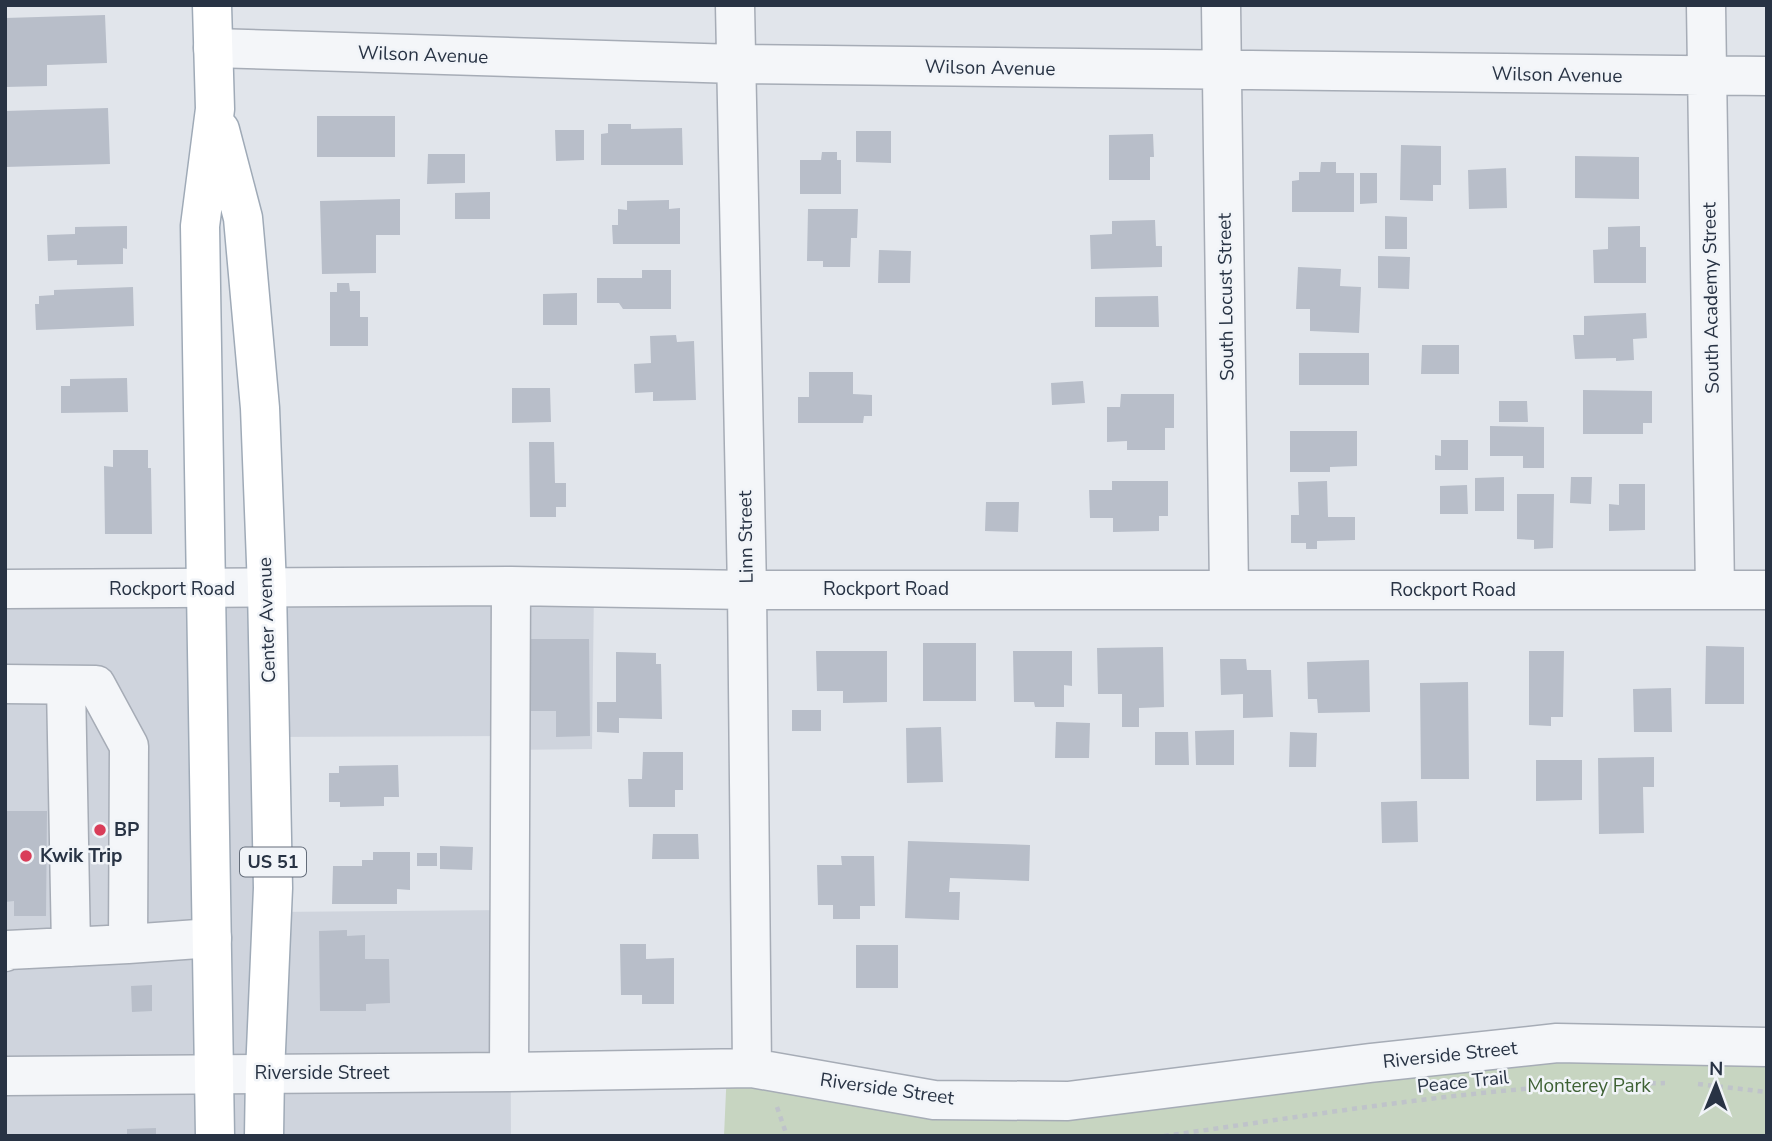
<svg xmlns="http://www.w3.org/2000/svg" width="1772" height="1141" font-family="'Nunito Sans',sans-serif">
  <style>
    .built { fill: #cfd4dd }
    .green { fill: #c7d5c1 }
    .building { fill: #b8bec9 }
    .lines { fill: none; stroke-linecap: round; stroke-linejoin: round }
    .minor-casing { stroke: #a6acb6; stroke-width: 41 }
    .major-casing { stroke: #9faab7; stroke-width: 41 }
    .path { stroke: #bfc3ca; stroke-width: 4.5; stroke-dasharray: 5 5; stroke-linecap: butt }
    .minor { stroke: #f4f6f9; stroke-width: 38 }
    .major { stroke: #fff; stroke-width: 38 }
    .poi-dot { fill: #d93d59; stroke: #f1f4f8; stroke-width: 2.5 }
    .labels { text-anchor: middle; dominant-baseline: central; stroke-width: 5; stroke-linejoin: round; paint-order: stroke }
    .shield { fill: #f1f4f8; stroke: #646d7a; stroke-width: 2 }
    .shield-label { font-size: 18px; font-weight: bold; fill: #283344 }
    .street-label { font-size: 19px; fill: #283344; stroke: #f1f4f8 }
    .poi-label { font-size: 19px; font-weight: bold; fill: #283344; stroke: #f1f4f8; text-anchor: start }
    .park-label { font-size: 19px; fill: #3e6134; stroke: #f1f4f8 }
  </style>
  <rect width="100%" height="100%" fill="#e1e5eb"/>
  <path class="built" d="M594 587 592 749 510 750V736L271 737 272 912 510 910 511 1136H5V589Z"/>
  <path class="green" d="M1767 1049V1136H724L727 1069 1059 1089Z"/>
  <path class="building" d="M105 15 107 63 47 65V86L5 87V18Z
    M108 108 110 164 5 167V111Z
    M317 116H395V157H317Z
    M608 124H631V129L682 128 683 165H601V134L608 133Z
    M555 130H584V160L556 161Z
    M856 131H891V163L856 162Z
    M1153 134 1154 157H1150V180H1109V135Z
    M1401 145 1441 146V185H1433V201L1400 200Z
    M822 152H837V160H841V194H800V160H821Z
    M428 154H465V183L427 184Z
    M1575 156 1639 157V199L1575 198Z
    M1321 162H1336V173H1354V212H1292V181L1299 180V172H1320Z
    M1506 168 1507 208 1469 209 1468 170Z
    M1360 173H1377V203L1360 204Z
    M490 192V219H455V193Z
    M400 199V235H376V273L322 274 320 201Z
    M669 200V209L680 208V244H613L612 225H618V209L627 210V201Z
    M808 209H858L857 238H851L850 267H823V261H807Z
    M1385 216 1407 217V249H1385Z
    M1155 220 1156 246H1162V267L1091 269 1090 235 1112 234V221Z
    M127 226V249L123 248V264L77 265V260L48 261 47 235 75 234V227Z
    M1640 226V247H1646V283H1594L1593 250 1608 249V227Z
    M879 250 911 251 910 283H878Z
    M1378 256 1410 257 1409 289 1378 288Z
    M1298 267 1341 269 1340 286 1361 287 1359 333 1310 331V309H1296Z
    M642 270H671V309H623L619 303H597V278H642Z
    M337 283H349L350 291H360V317H368V346H330V292H337Z
    M133 287 134 326 36 330 35 304H39V296L54 295V290Z
    M577 293V325H543V294Z
    M1158 296 1159 327H1095V297Z
    M1646 313 1647 338 1633 339 1634 360 1616 361V358L1575 359 1573 335H1584V316Z
    M676 335 677 342 694 341 696 400 653 401V392L635 393 634 364 651 363 650 336Z
    M1422 345H1459V374H1421Z
    M1299 353H1369V385H1299Z
    M809 372H853V394L872 395V416H864L863 423H798V397H809Z
    M127 378 128 412 61 413V386H70V379Z
    M1083 381 1085 403 1052 405 1051 383Z
    M512 388H550L551 422 512 423Z
    M1583 390 1652 391V423H1643V434H1583Z
    M1121 394H1174V428H1165V450H1127V441L1107 442V407H1120Z
    M1499 401H1527L1528 422H1499Z
    M1490 426 1544 427V468H1523V456H1490Z
    M1290 431H1357V466L1330 467V472H1290Z
    M1441 440H1468V470H1435V455L1441 456Z
    M529 442H554L555 483H566V507H556V517H530Z
    M113 450H148V468H151L152 534H105L104 466 113 467Z
    M1504 477V511H1475V478Z
    M1571 477H1592L1591 504 1570 503Z
    M1112 481H1168V516H1159V531L1113 532V518H1090L1089 490H1112Z
    M1327 481 1328 517H1355V540L1317 541V549H1306V543H1291V515H1299L1298 482Z
    M1619 484H1645V530L1609 531V504L1619 505Z
    M1467 485 1468 514H1440V486Z
    M1517 494H1554L1553 548 1534 549V540L1517 539Z
    M986 502H1019L1018 532 985 531Z
    M527 639H589L590 736 556 737V711H528Z
    M923 643H976V701H923Z
    M1706 646 1744 647V704H1705Z
    M1163 647 1164 707 1139 708V727H1122V694H1098L1097 648Z
    M816 651H887V702L843 703V691H817Z
    M1013 651H1072V686L1064 685V707H1035L1034 702H1014Z
    M1529 651H1564L1563 717H1551V726L1529 725Z
    M616 652 656 653V664H661L662 719 619 718V733L597 732V702H616Z
    M1220 659H1246L1247 670H1271L1273 717 1243 718V694L1221 695Z
    M1369 660 1370 712 1318 713 1317 699H1308L1307 662Z
    M1468 682 1469 779H1421L1420 683Z
    M1671 688 1672 732H1634L1633 689Z
    M792 710H821V731H792Z
    M1056 722 1090 723 1089 758H1055Z
    M941 727 943 782 907 783 906 728Z
    M1234 730V765H1196L1195 731Z
    M1155 732H1188L1189 765H1155Z
    M1290 732 1317 733 1316 767H1289Z
    M643 752H683V790H675V807H629L628 779H642Z
    M1654 757V787H1643L1644 833 1599 834 1598 758Z
    M1536 760H1582V800L1536 801Z
    M398 765 399 797H384V806L340 807V802H329V773H339V766Z
    M1417 801 1418 842 1382 843 1381 802Z
    M5 811H47L46 916H14V901L5 902Z
    M653 834H698L699 859H652Z
    M908 841 1030 845 1029 881 950 878 949 892H960L959 920 905 918Z
    M440 846 473 847 472 870 440 869Z
    M373 852H410V890L397 889V904H332L333 866H362V860H373Z
    M417 853H437V866H417Z
    M841 856H874L875 906H860V919H833V905H818L817 865H842Z
    M347 930V936L365 935V959H389L390 1003 366 1004V1011H320L319 931Z
    M620 944H646V959L674 958V1004H642V995H621Z
    M856 945H898V988H856Z
    M152 985V1011L132 1012 131 986Z
    M156 1128V1136H127V1129Z"/>
  <g class="lines">
    <g class="minor-casing">
      <path id="minor" d="M735 5 747 590 752 1068
        M1221 5 1229 589
        M1706 5 1715 590
        M213 48 736 64 1767 76
        M5 589 511 586 747 590H1767
        M5 684 96 685 129 746 128 944 212 938
        M66 685 71 947
        M5 952 8 950 128 944
        M509 1072 511 586
        M5 1076 509 1072 752 1068 934 1100 1068 1101 1370 1063 1557 1043 1767 1047"/>
    </g>
    <g class="major-casing">
      <path id="major" d="M212 5 215 109 200 226 215 1136
        M220 130 243 218 260 408 267 588 273 888 265 1073 264 1136"/>
    </g>
    <path class="path" d="M1698 1084 1767 1092
      M777 1107 787 1136
      M1164 1136C1300 1117 1437 1094 1575 1085 1604 1083 1635 1084 1665 1083"/>
    <use href="#minor" class="minor"/>
    <use href="#major" class="major"/>
  </g>
  <g class="poi-dot">
    <circle cx="100" cy="830" r="7"/>
    <circle cx="26" cy="856" r="7"/>
  </g>
  <g class="labels">
    <rect class="shield" x="240" y="847.5" width="66" height="29" rx="5"/>
    <g class="shield-label">
      <text x="273" y="862">US 51</text>
    </g>
    <g class="street-label">
      <text transform="translate(423 55) rotate(2)">Wilson Avenue</text>
      <text transform="translate(990 68) rotate(1)">Wilson Avenue</text>
      <text transform="translate(1557 75) rotate(1)">Wilson Avenue</text>
      <text transform="translate(1226 297) rotate(-91)">South Locust Street</text>
      <text transform="translate(1711 298) rotate(-91)">South Academy Street</text>
      <text transform="translate(746 537) rotate(-91)">Linn Street</text>
      <text x="172" y="589">Rockport Road</text>
      <text x="886" y="589">Rockport Road</text>
      <text x="1453" y="590">Rockport Road</text>
      <text transform="translate(267 620) rotate(-92)">Center Avenue</text>
      <text transform="translate(1450 1055) rotate(-6)">Riverside Street</text>
      <text x="322" y="1073">Riverside Street</text>
      <text transform="translate(1463 1082) rotate(-6)">Peace Trail</text>
      <text transform="translate(887 1089) rotate(8)">Riverside Street</text>
    </g>
    <g class="poi-label">
      <text x="114" y="830">BP</text>
      <text x="40" y="856">Kwik Trip</text>
    </g>
    <g class="park-label">
      <text x="1589" y="1086">Monterey Park</text>
    </g>
  </g>
  <rect width="1772" height="1141" fill="none" stroke="#283344" stroke-width="14"/>
  <g transform="translate(1716 1085) rotate(1)" stroke="#f1f4f8" stroke-width="5" paint-order="stroke">
  <path d="M0-5L12 26L0 18L-12 26Z" fill="#283344"/>
  <text y="-10" font-size="19" font-weight="bold" text-anchor="middle" fill="#283344">N</text>
  </g>
</svg>
